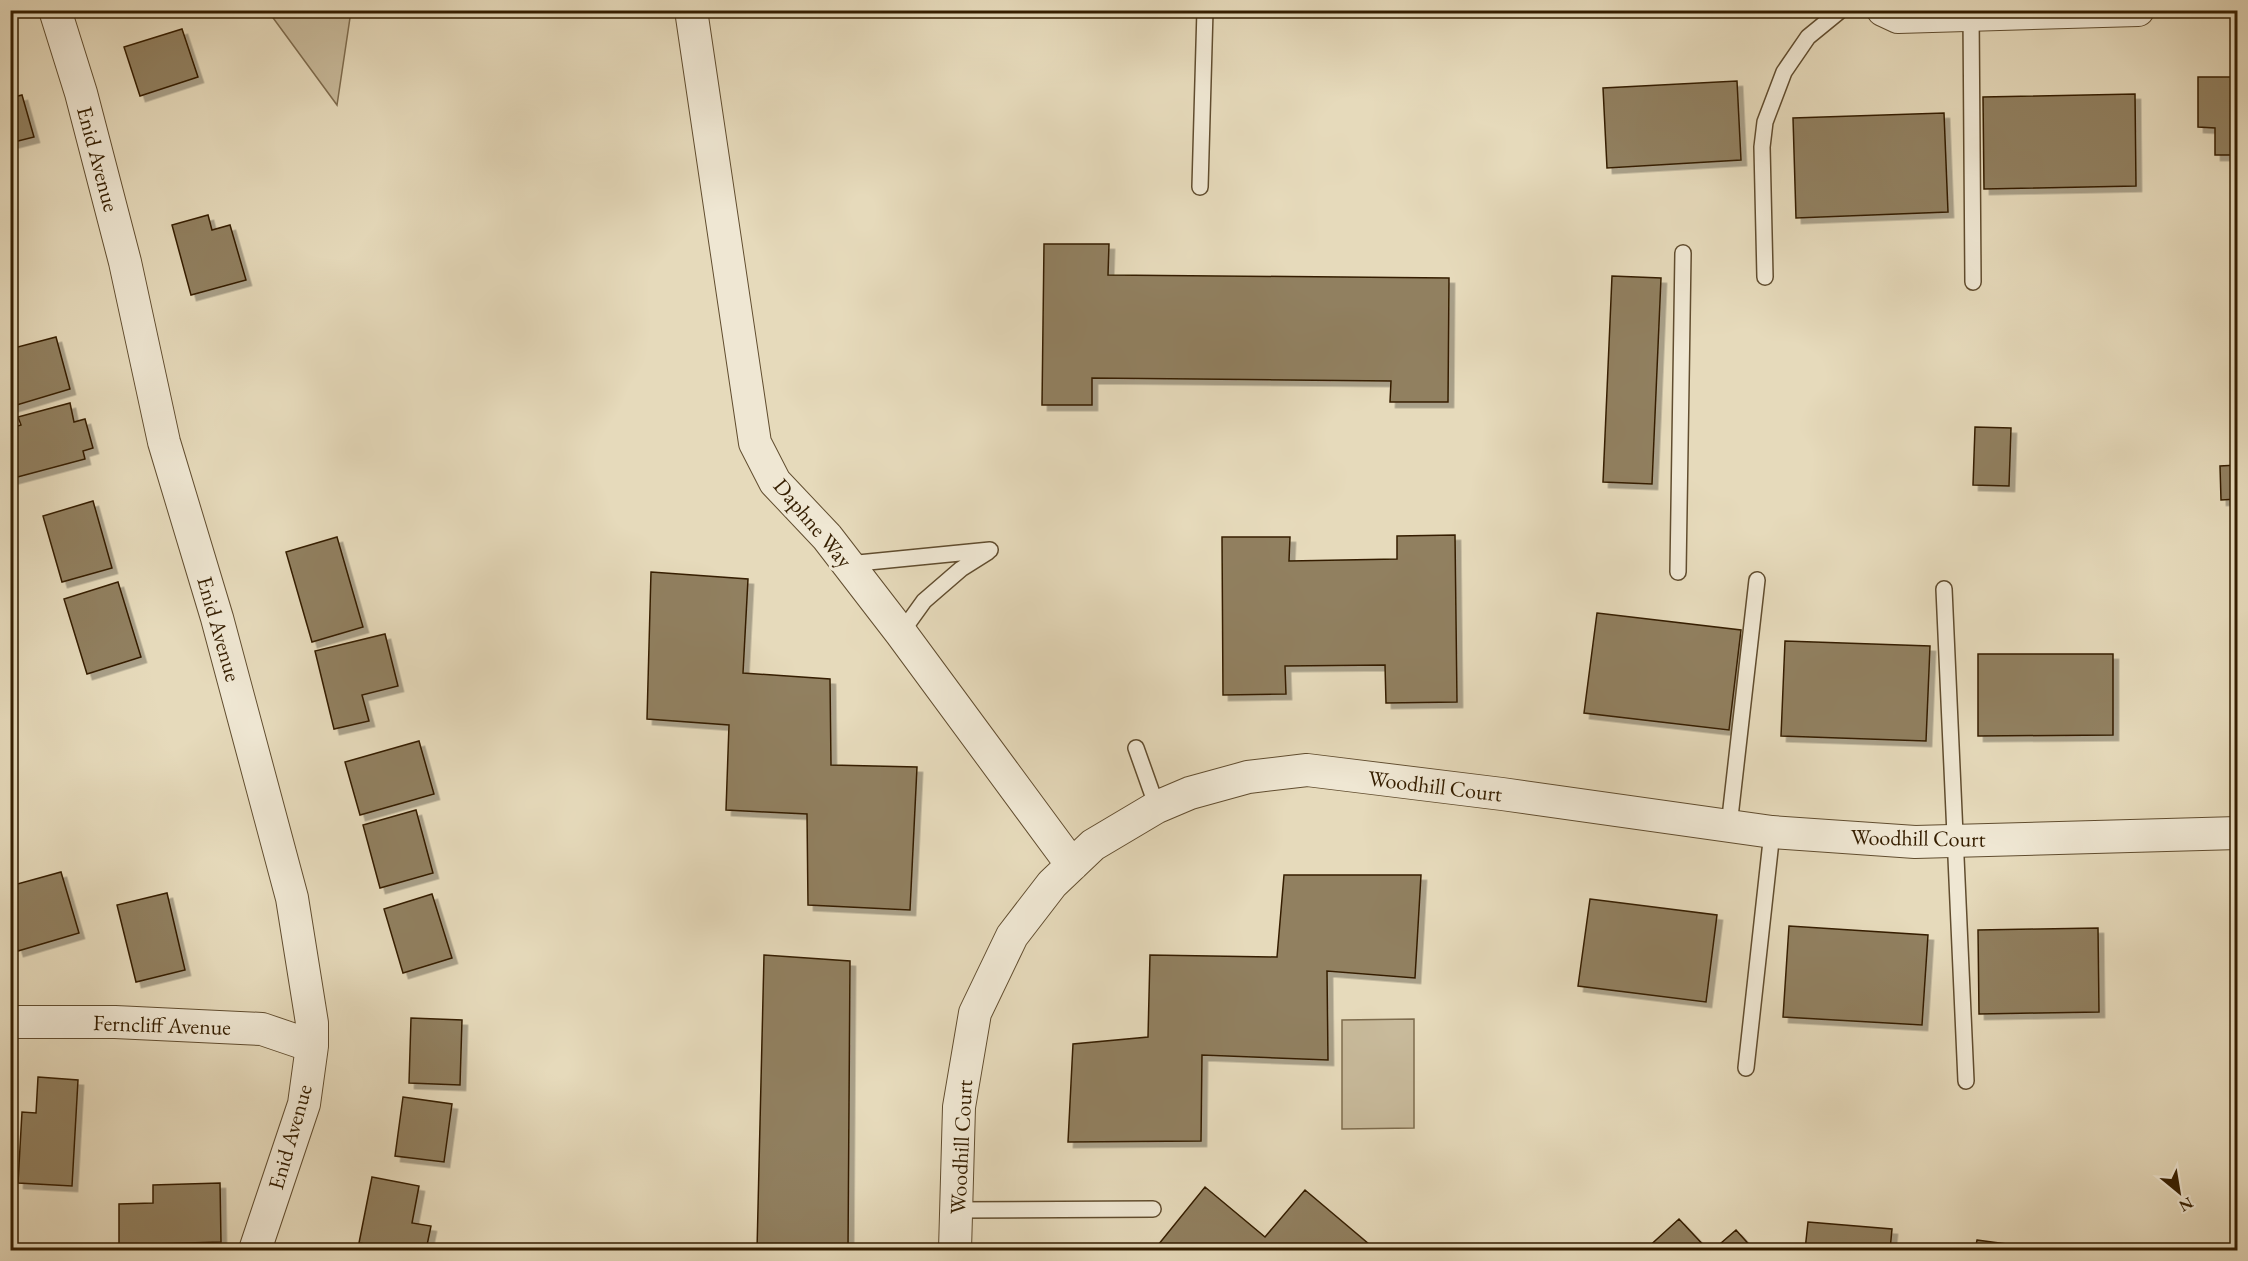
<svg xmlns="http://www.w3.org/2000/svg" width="2248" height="1261" font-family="'EB Garamond',serif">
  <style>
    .green { fill: #c8ba9b; stroke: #7e6c4e; stroke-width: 1.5 }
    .building { fill: #918061; stroke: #351e00; stroke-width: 1.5; filter: url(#shadow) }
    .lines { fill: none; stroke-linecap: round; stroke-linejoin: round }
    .lane-casing { stroke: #614d2f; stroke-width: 18 }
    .street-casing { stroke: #614d2f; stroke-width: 34 }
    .lane { stroke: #efe7d3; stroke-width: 15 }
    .street { stroke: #efe7d3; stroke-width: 32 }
    .labels { text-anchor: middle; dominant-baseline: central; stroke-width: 6; stroke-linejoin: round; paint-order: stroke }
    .street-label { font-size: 22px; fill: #351e00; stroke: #efe7d3 }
  </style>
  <defs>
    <filter id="shadow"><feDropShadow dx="5.5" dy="5.5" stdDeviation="0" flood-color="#0004"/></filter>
  </defs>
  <rect width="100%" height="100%" fill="#e6dabb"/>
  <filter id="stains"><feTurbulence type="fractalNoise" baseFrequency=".00333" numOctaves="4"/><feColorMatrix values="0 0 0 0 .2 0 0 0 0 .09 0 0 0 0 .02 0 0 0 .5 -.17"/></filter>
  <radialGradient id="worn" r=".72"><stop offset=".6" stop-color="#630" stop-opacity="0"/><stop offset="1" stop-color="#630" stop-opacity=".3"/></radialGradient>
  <path class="green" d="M268 11H351L337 105Z
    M1414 1019V1128L1342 1129V1020Z"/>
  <path class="building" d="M182 29 198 77 140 96 124 47Z
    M2198 77H2238V155H2215V128L2198 127Z
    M1737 81 1741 160 1607 168 1603 88Z
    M2135 94 2136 186 1984 189 1983 97Z
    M22 95 34 137 10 143V98Z
    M1944 113 1948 212 1796 218 1793 118Z
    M208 215 212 230 230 225 246 280 191 295 172 225Z
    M1044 244H1109L1108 275 1449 278 1448 402H1390L1391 381 1092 378V405H1042Z
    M1612 276 1661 278 1652 484 1603 482Z
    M56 337 70 389 10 407V349Z
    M70 403 74 422 85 419 93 448 83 451 85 459 10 479V428L21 425 18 417Z
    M1975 427 2011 428 2009 486 1973 485Z
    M2238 465V499L2221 500 2220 466Z
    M93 501 112 568 62 582 43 516Z
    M1455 535 1457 702 1386 703 1385 665 1285 666 1286 694 1223 695 1222 537H1290L1289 561 1397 559V536Z
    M337 537 363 627 312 642 286 552Z
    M651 572 748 579 743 673 830 679 831 765 917 767 910 910 808 905 807 814 726 810 729 725 647 719Z
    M118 582 141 657 87 674 64 599Z
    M1597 613 1741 630 1729 730 1584 713Z
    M385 634 398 686 362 695 369 721 334 729 315 651Z
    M1785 641 1930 646 1926 741 1781 736Z
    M1978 654H2113V735L1978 736Z
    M419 741 434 794 360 815 345 762Z
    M416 810 433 873 380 888 363 825Z
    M61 872 79 933 18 951 10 925V886Z
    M1284 875H1421L1415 978 1327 971 1328 1060 1202 1055 1201 1141 1068 1142 1073 1044 1148 1037 1150 955 1277 957Z
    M167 893 185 970 136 982 117 905Z
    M432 894 452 958 403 973 384 909Z
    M1590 899 1717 915 1706 1002 1578 986Z
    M1789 926 1928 935 1922 1025 1783 1017Z
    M2098 928 2099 1012 1979 1014 1978 930Z
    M764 955 850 961 848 1250H757Z
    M411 1018 462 1020 460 1085 409 1083Z
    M38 1077 78 1080 72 1186 18 1183 22 1112 36 1113Z
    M403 1097 452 1104 444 1162 395 1156Z
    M372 1177 419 1186 412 1223 431 1226 426 1250H398L359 1243Z
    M220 1183 221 1242 119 1245V1204L153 1203V1185Z
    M1205 1187 1265 1237 1305 1190 1376 1250H1154Z
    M1679 1219 1708 1250H1645Z
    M1808 1222 1892 1229 1890 1250H1805Z
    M1736 1230 1754 1250H1713Z
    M1977 1240 2021 1246 2020 1250H1975Z"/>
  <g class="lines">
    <g class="lane-casing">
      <path id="lane" d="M1971 12 1973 282
        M1200 187 1205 10
        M1765 277 1762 147 1765 122 1784 72 1808 37 1841 10
        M848 564 990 550
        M1678 572 1683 253
        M1944 589 1966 1081
        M901 633 924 601 961 569 988 552
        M1136 748 1157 807
        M1729 826 1757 580
        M1746 1068 1772 832
        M957 1210 1153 1209"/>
    </g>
    <g class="street-casing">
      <path id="street" d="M55 10 81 93 125 262 164 442 217 618 292 898 312 1023V1046L304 1104 255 1250
        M691 10 755 443 775 482 827 537 901 633 1072 865
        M1883 10 1898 17 2138 10
        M10 1022H115L262 1029 312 1046
        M955 1250 959 1107 975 1013 1012 936 1052 884 1093 845 1157 807 1190 793 1248 777 1307 770 1502 794 1772 832 1915 842 2238 833"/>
    </g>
    <use href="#lane" class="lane"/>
    <use href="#street" class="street"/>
  </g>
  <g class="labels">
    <g class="street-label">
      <text transform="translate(98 159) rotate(75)">Enid Avenue</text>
      <text transform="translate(813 523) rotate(50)">Daphne Way</text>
      <text transform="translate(219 629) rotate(74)">Enid Avenue</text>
      <text transform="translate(1435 786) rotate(7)">Woodhill Court</text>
      <text transform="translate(1918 838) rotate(1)">Woodhill Court</text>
      <text transform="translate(162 1025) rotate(2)">Ferncliff Avenue</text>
      <text transform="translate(290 1137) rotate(-74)">Enid Avenue</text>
      <text transform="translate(961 1147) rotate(-87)">Woodhill Court</text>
    </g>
  </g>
  <rect width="2248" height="1261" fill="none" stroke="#e6dabb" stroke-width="36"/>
  <rect x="12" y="12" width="2224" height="1237" fill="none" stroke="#351e00" stroke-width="3"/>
  <rect x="18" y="18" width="2212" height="1225" fill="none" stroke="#351e00" stroke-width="1.5"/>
  <g transform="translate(2179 1192) rotate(150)" stroke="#efe7d3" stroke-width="4.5" paint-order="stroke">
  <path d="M0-4.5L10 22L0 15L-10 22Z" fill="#351e00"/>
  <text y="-9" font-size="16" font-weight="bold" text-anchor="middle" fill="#351e00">N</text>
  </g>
  <rect width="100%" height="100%" filter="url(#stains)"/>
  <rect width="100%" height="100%" fill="url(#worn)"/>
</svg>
